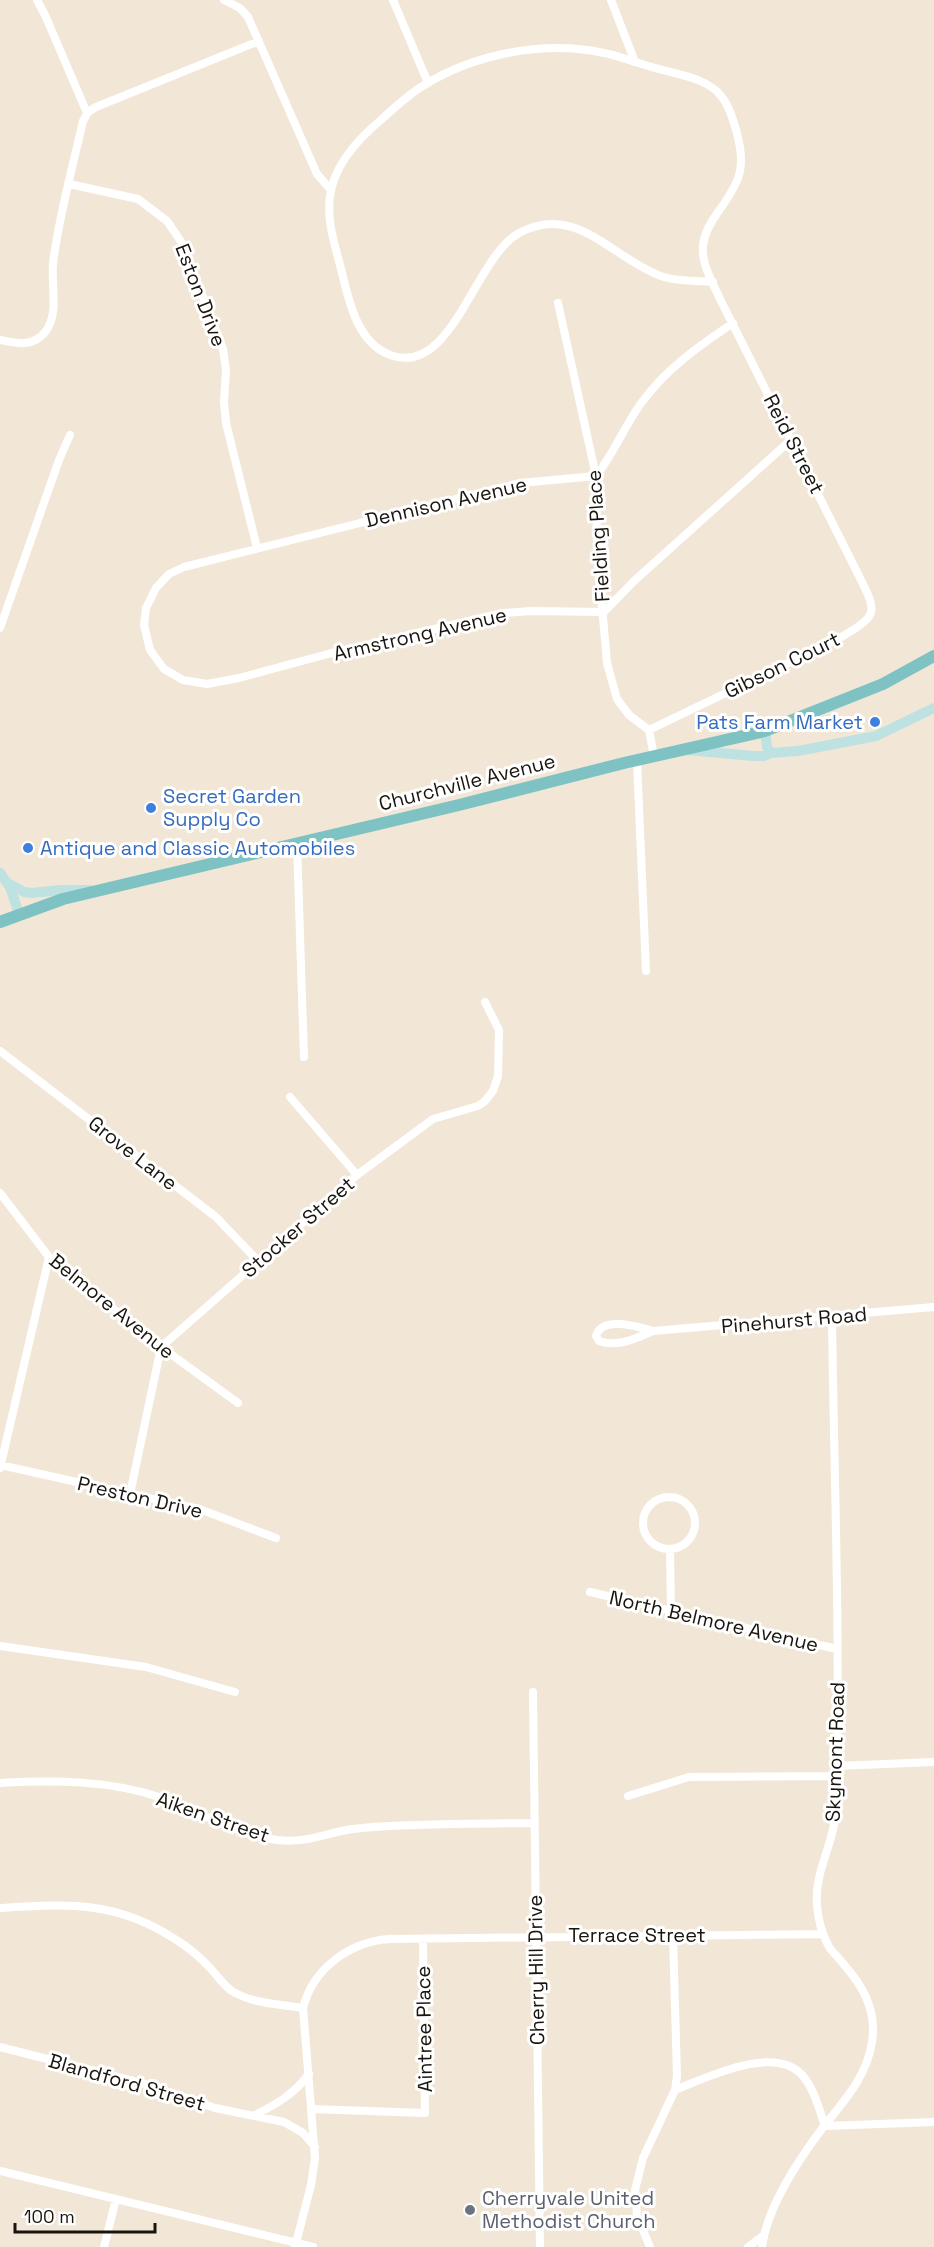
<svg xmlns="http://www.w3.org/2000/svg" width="934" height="2247" font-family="'Space Grotesk',sans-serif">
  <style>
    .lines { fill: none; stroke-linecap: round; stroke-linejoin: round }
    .street { stroke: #fff; stroke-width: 8 }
    .secondary { stroke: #bee1e2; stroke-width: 10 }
    .primary { stroke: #7ec2c4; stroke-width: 12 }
    .shop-dot { fill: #3f7fe0; stroke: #fff; stroke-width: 2 }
    .worship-dot { fill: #6b7280; stroke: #fff; stroke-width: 2 }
    .labels { text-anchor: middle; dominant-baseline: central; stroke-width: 6; stroke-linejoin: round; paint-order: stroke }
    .street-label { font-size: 20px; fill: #18140e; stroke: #fff }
    .shop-label { font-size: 20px; fill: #366cbe; stroke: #fff; text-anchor: start }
    .worship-label { font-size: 20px; fill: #5b616d; stroke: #fff; text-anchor: start }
  </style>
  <rect width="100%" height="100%" fill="#f2e7d6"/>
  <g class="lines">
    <path class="street" d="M37 0 45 15 87 113
      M224 0 240 8 248 17 317 174 331 190
      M393 0 428 83
      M611 0 635 62
      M69 184 138 199 167 221 182 243 223 349 226 370 224 402 226 423 257 548
      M558 303 596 476 597 549 607 663 617 699 629 715 649 730 654 756
      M733 323C699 346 667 368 642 402 625 425 614 453 596 476L520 483 184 567 169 574 156 588 146 608 144 625 150 650 164 669 183 680 207 684 239 678 328 654 503 613 531 611 604 612 634 581 792 439
      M0 340C17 344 34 347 46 331 59 313 51 285 53 264 58 219 73 166 83 121L88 112 96 107 259 41
      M0 628 59 460 70 435
      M649 730 838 639C880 614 878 614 857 572L720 299C713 283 701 264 703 246 704 233 711 222 718 212 740 182 747 167 736 130 733 119 729 105 721 96 707 77 673 74 652 67 636 63 620 56 604 53 543 40 473 54 421 87 407 96 394 108 382 119 359 138 334 165 330 196 326 223 337 251 343 277 350 306 359 343 390 355 452 378 474 258 519 233 574 203 610 255 656 274 673 282 694 280 713 282
      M637 760 646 971
      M297 844 304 1057
      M0 1051 216 1217 259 1262
      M290 1097 357 1175
      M0 1193 49 1257 161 1347 238 1403
      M653 1331C639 1327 602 1315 596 1336L599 1341C617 1348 637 1338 653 1331L934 1307
      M0 1465 202 1510 276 1538
      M0 1468 49 1257
      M130 1494 161 1347 357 1175 433 1119 478 1106 485 1101 493 1091 498 1076 499 1030 485 1002
      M643 1523a26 26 0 1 1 52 0a26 26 0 1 1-52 0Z
      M670 1549 671 1610
      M590 1592 837 1649
      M0 1646 146 1667 235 1692
      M533 1692 540 2247
      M836 1766 934 1762
      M0 1783C54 1780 110 1780 162 1798 198 1811 239 1835 277 1840 310 1844 330 1830 362 1828 419 1823 477 1824 534 1823
      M628 1796 689 1777 836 1776
      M0 1908C68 1904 115 1900 175 1939 188 1947 200 1957 210 1968 218 1976 223 1985 232 1991 252 2004 281 2004 303 2008
      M0 2047 149 2085 215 2108 284 2122 303 2133 315 2147
      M675 2090C706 2078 774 2044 802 2075 814 2088 819 2109 825 2126L934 2122
      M311 2109 425 2113 423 1939
      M255 2115C277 2104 294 2094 309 2074
      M0 2171 313 2247
      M104 2247 116 2199
      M295 2247 311 2185 315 2158 303 2008C313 1968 350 1942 389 1939L823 1934
      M650 2247 637 2216 635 2190 643 2158 675 2090 677 2076 673 1935
      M748 2247 763 2236
      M762 2247C767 2206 799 2159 824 2126 845 2100 867 2076 872 2042 877 2012 864 1987 845 1966 840 1959 834 1954 829 1947 822 1934 818 1920 817 1905 814 1871 835 1842 836 1809 841 1645 834 1481 832 1317"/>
    <path class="secondary" d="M765 731 767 747 771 753
      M687 750 753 756H764L771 753 798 751 876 736 934 708
      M0 873 10 887 19 914
      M6 882 24 892 32 893 61 890H90"/>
    <path class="primary" d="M0 922 63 899 459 805 624 763 765 731 883 684 934 656"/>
  </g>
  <g class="shop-dot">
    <circle cx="875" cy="722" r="6"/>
    <circle cx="151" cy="808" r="6"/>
    <circle cx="28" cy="848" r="6"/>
  </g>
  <circle class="worship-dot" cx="470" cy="2210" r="6"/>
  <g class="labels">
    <g class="street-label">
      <text transform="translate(201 295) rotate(69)">Eston Drive</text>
      <text transform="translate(794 444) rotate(63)">Reid Street</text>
      <text transform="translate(446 502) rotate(-13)">Dennison Avenue</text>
      <text transform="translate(598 536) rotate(-94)">Fielding Place</text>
      <text transform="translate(420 634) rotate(-13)">Armstrong Avenue</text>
      <text transform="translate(782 665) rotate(-26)">Gibson Court</text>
      <text transform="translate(467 782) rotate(-14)">Churchville Avenue</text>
      <text transform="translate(133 1153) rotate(38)">Grove Lane</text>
      <text transform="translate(298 1227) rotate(-41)">Stocker Street</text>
      <text transform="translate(112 1306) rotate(39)">Belmore Avenue</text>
      <text transform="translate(794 1320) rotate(-5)">Pinehurst Road</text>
      <text transform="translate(140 1497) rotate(13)">Preston Drive</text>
      <text transform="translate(714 1621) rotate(13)">North Belmore Avenue</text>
      <text transform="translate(835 1752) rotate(-88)">Skymont Road</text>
      <text transform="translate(213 1817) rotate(19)">Aiken Street</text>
      <text x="637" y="1935">Terrace Street</text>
      <text transform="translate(536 1970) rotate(-91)">Cherry Hill Drive</text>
      <text transform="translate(424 2029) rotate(-91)">Aintree Place</text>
      <text transform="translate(127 2082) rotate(16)">Blandford Street</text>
    </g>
    <g class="shop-label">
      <text x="863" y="722" text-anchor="end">Pats Farm Market</text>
      <text x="163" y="796">Secret Garden<tspan x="163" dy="23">Supply Co</tspan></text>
      <text x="40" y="848">Antique and Classic Automobiles</text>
    </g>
    <g class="worship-label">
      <text x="482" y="2198">Cherryvale United<tspan x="482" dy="23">Methodist Church</tspan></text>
    </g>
  </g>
  <path d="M15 2223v9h140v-9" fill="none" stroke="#18140e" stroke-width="3"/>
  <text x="24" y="2223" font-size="18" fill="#18140e" stroke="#ffffff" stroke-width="4.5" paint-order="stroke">100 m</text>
</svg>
